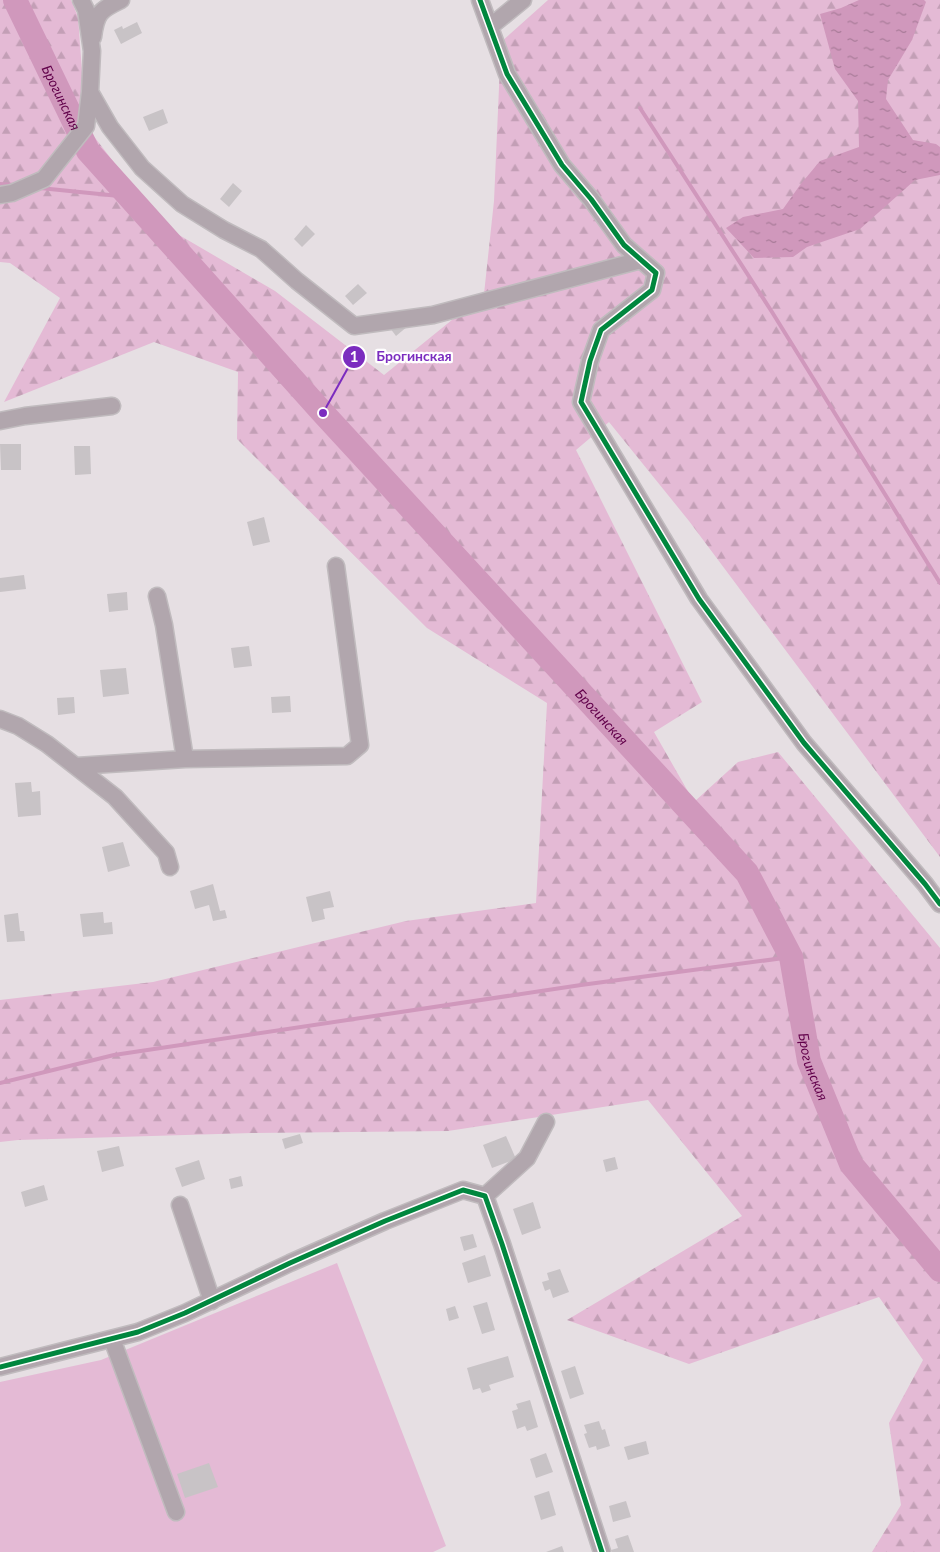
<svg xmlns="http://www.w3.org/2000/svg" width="940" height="1552" font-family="Lato,sans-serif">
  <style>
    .grass { fill: #e4bad5 }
    .forest { fill: url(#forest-firs) }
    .water { fill: url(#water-ripples) }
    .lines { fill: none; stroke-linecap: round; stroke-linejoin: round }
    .stream { stroke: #d098bc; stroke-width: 4 }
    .river { stroke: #d098bc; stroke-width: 24 }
    .building { fill: #c8c3c6 }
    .minor-casing { stroke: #c0bbbe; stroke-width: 19 }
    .minor { stroke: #b1a6ad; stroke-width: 16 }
    .cycleway-casing { stroke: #fff; stroke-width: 8 }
    .cycleway { stroke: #00873e; stroke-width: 5 }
    .labels { text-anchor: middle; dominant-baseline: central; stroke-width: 4.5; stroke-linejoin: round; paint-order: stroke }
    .water-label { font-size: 14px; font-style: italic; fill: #61004a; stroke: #fff }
    .leader { fill: none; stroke: #7b2cbf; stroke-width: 2 }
    .callout-dot { fill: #7b2cbf; stroke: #fff; stroke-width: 2 }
    .mark-label { font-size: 15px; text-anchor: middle; font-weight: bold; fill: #fff }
    .callout-label { font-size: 14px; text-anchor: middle; font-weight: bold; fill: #7b2cbf; stroke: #fff; stroke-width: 4.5; stroke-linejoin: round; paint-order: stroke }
  </style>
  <defs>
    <pattern id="forest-firs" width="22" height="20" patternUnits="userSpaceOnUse" patternTransform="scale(1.25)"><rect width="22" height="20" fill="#e4bad5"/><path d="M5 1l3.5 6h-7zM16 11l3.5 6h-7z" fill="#c39fb6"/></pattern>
    <pattern id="water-ripples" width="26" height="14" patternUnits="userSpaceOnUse" patternTransform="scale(1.25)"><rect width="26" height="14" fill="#d098bc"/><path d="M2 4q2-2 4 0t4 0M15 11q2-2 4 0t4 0" fill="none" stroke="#a87b98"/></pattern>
  </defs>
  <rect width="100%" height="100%" fill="#e6dfe3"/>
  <path class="grass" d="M337 1263 446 1546 433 1552H0V1382L101 1360Z"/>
  <path class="forest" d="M0 0H71L78 17 86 126 162 225 275 291 384 375 484 294 494 201 501 42 548 0H940V857L689 521 609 422 576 450 702 702 654 732 694 802 738 762 778 752 940 948V1552H872L901 1505 889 1423 923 1360 879 1297 689 1364 567 1320 742 1216 648 1100 448 1131 252 1133 18 1140 0 1142V1000L153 982 406 921 536 903 547 703 427 628 237 439 238 372 154 342 4 402 60 298 10 263 0 262Z"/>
  <path class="water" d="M859 0H924L926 2 912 40 888 80 886 99 913 140 936 144 940 147V175L915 180 860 229 807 247 793 257 754 258 726 228 743 217 783 209 800 185 820 161 859 147 858 101 835 69 820 14 841 8Z"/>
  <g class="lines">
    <path class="stream" d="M640 108 772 312 940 583
      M0 184 15 185
      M40 188 129 197
      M0 1083 114 1055 581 985 791 957"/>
    <path class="river" id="s1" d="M15 0 88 151 323 413 747 873 791 957 809 1061 851 1164 940 1270"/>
  </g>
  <path class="building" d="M137 22 142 33 121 44 114 30 122 26 123 29Z
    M163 109 168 123 149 131 143 117Z
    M233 183 242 191 229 207 220 199Z
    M306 225 315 234 302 247 294 239Z
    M358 284 367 293 353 305 345 296Z
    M408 326 396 336 390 328Z
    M0 444H21V470H1Z
    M74 446H90L91 474 75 475Z
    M264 517 270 542 253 546 247 522Z
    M24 575 26 589 0 592V578Z
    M127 592 128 610 109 612 107 594Z
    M249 646 252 666 234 668 231 648Z
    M126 668 129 694 103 697 100 670Z
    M290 696 291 712 272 713 271 697Z
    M74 697 75 713 58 715 57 698Z
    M31 782 32 792 40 791 41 815 18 817 15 783Z
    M123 842 130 866 108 872 102 847Z
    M213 884 220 911 225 910 227 918 213 921 209 905 195 909 190 891Z
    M330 891 334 907 323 909 325 919 312 922 306 897Z
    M103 912 104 923 112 922 113 934 83 937 80 914Z
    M18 913 20 931H24L25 941 7 942 4 915Z
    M300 1134 303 1143 285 1149 282 1139Z
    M506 1136 516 1159 492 1168 483 1145Z
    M119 1146 124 1166 102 1172 97 1151Z
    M615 1157 618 1169 606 1172 603 1160Z
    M199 1160 205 1179 182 1187 175 1168Z
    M241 1176 243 1186 231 1189 229 1179Z
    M44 1185 48 1200 25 1207 21 1192Z
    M533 1202 541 1228 522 1235 513 1209Z
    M473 1234 477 1247 464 1251 460 1237Z
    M485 1255 491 1276 468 1283 462 1263Z
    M560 1269 569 1292 553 1298 550 1289 545 1291 542 1282 549 1280 547 1273Z
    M487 1302 495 1330 482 1334 473 1306Z
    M455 1306 459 1318 449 1321 446 1309Z
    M508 1356 514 1377 489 1385 491 1390 482 1393 480 1388 473 1390 467 1368Z
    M575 1366 584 1394 570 1399 561 1371Z
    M530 1400 538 1427 527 1431 525 1426 517 1429 512 1411 518 1409 516 1404Z
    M599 1421 602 1430 605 1429 610 1446 597 1450 596 1446 589 1448 584 1434 587 1433 584 1425Z
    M646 1441 649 1454 628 1460 624 1447Z
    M546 1453 553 1472 536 1478 530 1459Z
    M209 1463 218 1487 185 1498 177 1474Z
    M549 1491 556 1515 541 1520 534 1496Z
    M626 1501 631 1517 613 1522 609 1506Z
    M628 1535 634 1552H612L611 1550 618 1548 615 1539Z
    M562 1546 564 1552H546Z"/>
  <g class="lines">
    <g class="minor-casing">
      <path id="minor" d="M480 0 507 74 562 165 591 199 624 245 656 273 652 290 601 330 590 361 581 402 699 599 804 743 925 884 940 904
        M491 26 523 0
        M93 37C96 13 100 10 121 0
        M90 92 110 127 142 168 182 204 224 230 261 249 297 281 354 326 433 315 641 260
        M0 195 12 193 44 179 86 126 90 92 92 51 86 10 81 0
        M0 421 25 416 112 406
        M157 596 164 625 185 759
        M0 719 18 726 47 744 115 797 166 853 170 867
        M77 766 185 759 347 756 360 745 336 566
        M485 1196 527 1158 546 1122
        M180 1205 212 1301
        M112 1339 176 1512
        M0 1367 138 1332 185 1313 290 1263 385 1221 463 1190 485 1196 502 1244 602 1552"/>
    </g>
    <use href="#minor" class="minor"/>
    <g class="cycleway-casing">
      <path id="cycleway" d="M480 0 507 74 562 165 591 199 624 245 656 273 652 290 601 330 590 361 581 402 699 599 804 743 925 884 940 904
        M0 1367 138 1332 185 1313 290 1263 385 1221 463 1190 485 1196 502 1244 602 1552"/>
    </g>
    <use href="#cycleway" class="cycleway"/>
  </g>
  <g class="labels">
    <g class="water-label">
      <text stroke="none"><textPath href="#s1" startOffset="108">Брогинская</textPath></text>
      <text stroke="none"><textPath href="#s1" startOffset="932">Брогинская</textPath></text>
      <text stroke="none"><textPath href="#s1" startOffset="1352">Брогинская</textPath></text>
    </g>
  </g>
  <path class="leader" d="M323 413L354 357"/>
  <g class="callout-dot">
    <circle cx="323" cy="413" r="5"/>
    <circle cx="354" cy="357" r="12"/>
  </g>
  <g class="mark-label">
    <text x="354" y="362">1</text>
  </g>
  <g class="callout-label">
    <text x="414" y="361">Брогинская</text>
  </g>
</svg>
